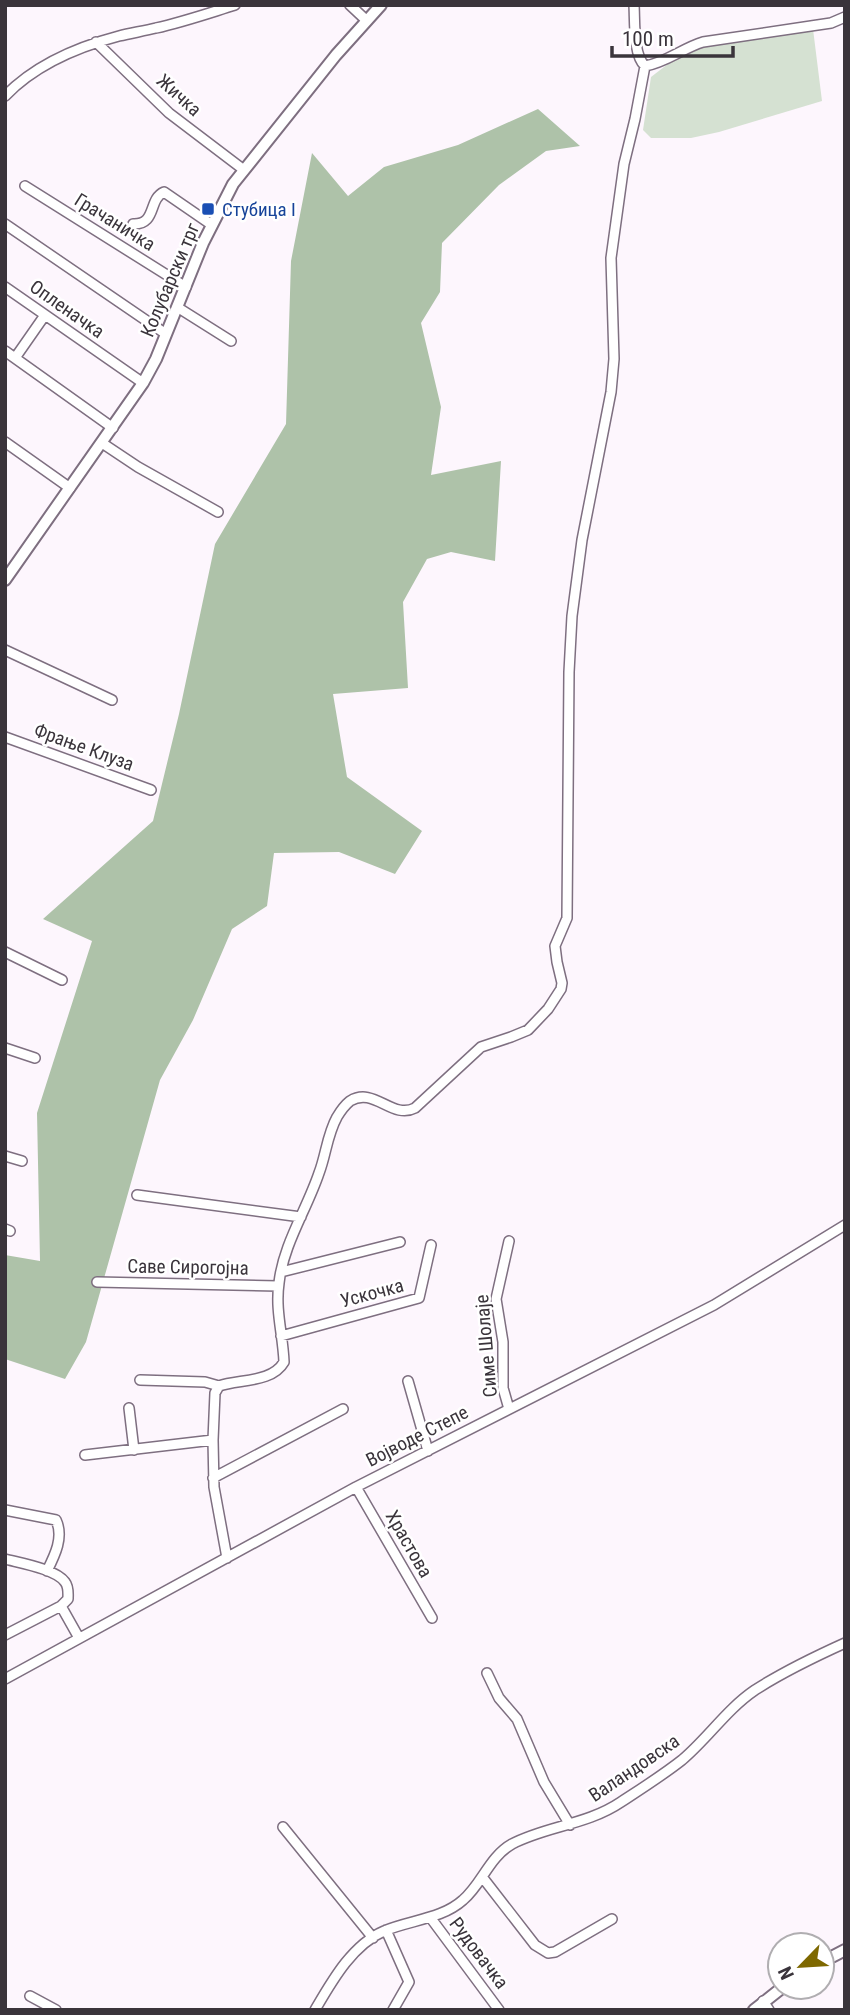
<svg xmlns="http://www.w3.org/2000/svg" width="850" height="2015" font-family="'Roboto Condensed',sans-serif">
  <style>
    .green { fill: #d5e1d2 }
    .forest { fill: #aec2a9 }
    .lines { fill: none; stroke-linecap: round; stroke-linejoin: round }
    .minor-casing { stroke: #7e6f80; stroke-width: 12 }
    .tertiary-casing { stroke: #7e6f80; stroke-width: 14 }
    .minor { stroke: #fff; stroke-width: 9 }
    .tertiary { stroke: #fff; stroke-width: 10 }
    .transit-dot { fill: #1a4fb4; stroke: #fff; stroke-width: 2.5 }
    .labels { text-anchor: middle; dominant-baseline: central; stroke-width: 5; stroke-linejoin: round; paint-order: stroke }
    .street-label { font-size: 19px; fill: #3a343b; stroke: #fff }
    .transit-label { font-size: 19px; fill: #164399; stroke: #fff; text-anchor: start }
  </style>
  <rect width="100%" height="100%" fill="#fdf6fd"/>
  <path class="green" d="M813 29 822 101 719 132 691 138H651L643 130 651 77 677 57 694 48Z"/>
  <path class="forest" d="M538 109 580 146 546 151 499 185 442 243 440 292 421 323 441 407 431 475 501 461 495 561 451 552 427 559 403 602 408 688 333 694 347 777 422 831 395 874 339 852 274 853 267 906 232 929 193 1020 160 1080 86 1342 65 1379 5 1359V1255L40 1261 37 1113 92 941 43 919 153 821 179 714 215 544 286 424 291 261 312 153 348 196 384 167 458 145Z"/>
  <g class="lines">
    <g class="minor-casing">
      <path id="minor" d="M350 5 366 20
        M634 5C635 22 633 55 645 66 665 63 683 48 703 42L831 23 845 17
        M96 42 169 113 244 170
        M5 96C36 64 77 47 119 36 131 33 144 31 156 28 183 22 209 13 235 5
        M25 186 186 287
        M5 224 166 334
        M133 224C157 225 148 199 164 192L212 225
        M5 287 143 383
        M177 307 231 341
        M5 351 113 428
        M15 358 45 315
        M5 442 70 488
        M102 443 138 467 218 512
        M5 650 112 700
        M5 737 151 790
        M5 952 62 980
        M5 1048 35 1058
        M5 1156 22 1161
        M137 1195 301 1217
        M5 1229 10 1231
        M509 1241 496 1299 503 1342V1388L509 1409
        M281 1272 400 1242
        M97 1282 278 1286
        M281 1336 419 1298 431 1245
        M140 1380 205 1382 219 1386
        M408 1381 428 1451
        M129 1408 134 1450
        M85 1455 213 1440
        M213 1478 343 1409
        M356 1487 432 1618
        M5 1510 56 1520C64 1537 55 1555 47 1571
        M227 1558 214 1487 213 1440 215 1393 219 1386C239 1379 272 1383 284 1362 283 1335 275 1310 279 1283 283 1245 307 1209 319 1173 326 1155 327 1135 337 1117 340 1112 345 1105 350 1101 374 1086 392 1120 415 1108L481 1047 511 1037 528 1030 548 1009 561 989 562 983 557 962 555 946 567 918 569 672 572 616 582 540 611 392 614 359 611 258 624 164 635 119 645 66
        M5 1559C20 1563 56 1569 65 1582 69 1587 68 1594 68 1599L61 1606 5 1635
        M61 1606 79 1638
        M487 1673 499 1698 517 1719 544 1782 570 1825
        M5 1679 356 1487 714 1305 845 1225
        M283 1827 373 1938
        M483 1878 535 1945 548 1953 555 1952 612 1919
        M430 1917 499 2010
        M386 1930 409 1982 393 2010
        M30 1996 56 2010
        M763 2001 769 2010
        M315 2010C332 1981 352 1945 384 1931 410 1920 442 1919 463 1900 482 1884 489 1857 512 1844 546 1826 587 1825 621 1802 641 1789 663 1775 682 1760 708 1738 727 1709 755 1690 783 1672 814 1657 845 1643"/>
    </g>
    <g class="tertiary-casing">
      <path id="tertiary" d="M5 580 143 383 156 359 203 243 233 184 336 55 381 5
        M822 1962 845 1950
        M754 2010 783 1987"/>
    </g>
    <use href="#minor" class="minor"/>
    <use href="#tertiary" class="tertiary"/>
  </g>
  <rect class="transit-dot" x="201" y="202" width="14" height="14" rx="3.5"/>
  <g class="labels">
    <g class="street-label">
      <text transform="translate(179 95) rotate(42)">Жичка</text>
      <text transform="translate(115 222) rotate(32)">Грачаничка</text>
      <text transform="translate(170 280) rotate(-67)">Колубарски трг</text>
      <text transform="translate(67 309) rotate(35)">Опленачка</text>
      <text transform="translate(84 747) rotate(20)">Фрање Клуза</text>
      <text transform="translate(188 1267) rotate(1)">Саве Сирогојна</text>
      <text transform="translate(372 1293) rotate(-15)">Ускочка</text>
      <text transform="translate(486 1346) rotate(-95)">Симе Шолаје</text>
      <text transform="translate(417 1436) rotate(-27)">Војводе Степе</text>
      <text transform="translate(409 1544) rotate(60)">Храстова</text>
      <text transform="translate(634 1768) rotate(-34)">Валандовска</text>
      <text transform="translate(479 1953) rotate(53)">Рудовачка</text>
    </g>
    <g class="transit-label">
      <text x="222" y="209">Стубица I</text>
    </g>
  </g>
  <rect width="850" height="2015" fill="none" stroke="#3a343b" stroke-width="14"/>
  <g transform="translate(801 1966) rotate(245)"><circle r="33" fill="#ffffff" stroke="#b0aeb1" stroke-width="2"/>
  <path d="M0-5L12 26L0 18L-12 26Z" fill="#7e6800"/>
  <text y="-10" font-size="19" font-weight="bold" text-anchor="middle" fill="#3a343b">N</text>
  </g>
  <path d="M612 46v10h121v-10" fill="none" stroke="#3a343b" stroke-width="3.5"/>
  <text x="622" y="46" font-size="21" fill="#3a343b" stroke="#ffffff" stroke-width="5" paint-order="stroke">100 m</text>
</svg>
